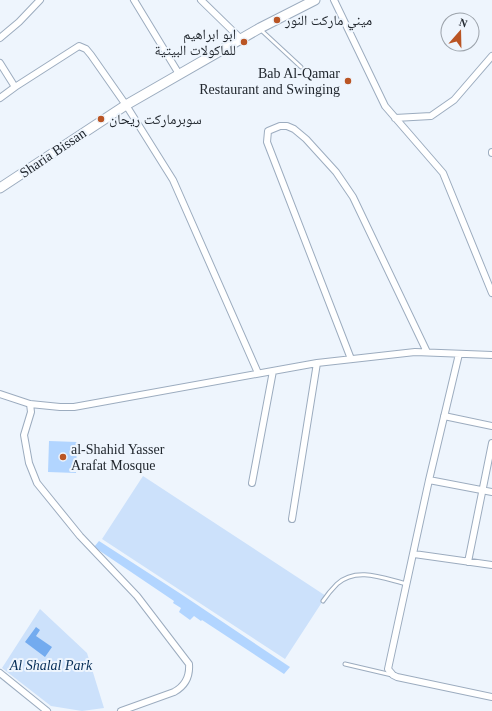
<svg xmlns="http://www.w3.org/2000/svg" width="492" height="711" font-family="'Times New Roman','Noto Naskh Arabic',serif">
  <style>
    .green { fill: #cce1fb }
    .water { fill: #73abef }
    .building { fill: #b2d5ff }
    .lines { fill: none; stroke-linecap: round; stroke-linejoin: round }
    .lane-casing { stroke: #9cacbf; stroke-width: 5 }
    .street-casing { stroke: #9cacbf; stroke-width: 8 }
    .secondary-casing { stroke: #9cacbf; stroke-width: 11 }
    .lane { stroke: #fff; stroke-width: 3 }
    .street { stroke: #fff; stroke-width: 6 }
    .secondary { stroke: #fff; stroke-width: 9 }
    .poi-dot { fill: #ba5524; stroke: #eef5fd; stroke-width: 1.5 }
    .labels { text-anchor: middle; dominant-baseline: central; stroke-width: 4; stroke-linejoin: round; paint-order: stroke }
    .poi-label { font-size: 14px; fill: #22282f; stroke: #eef5fd; text-anchor: start }
    .street-label { font-size: 14px; fill: #22282f; stroke: #eef5fd }
    .park-label { font-size: 14px; font-style: italic; fill: #062e58; stroke: #eef5fd }
  </style>
  <rect width="100%" height="100%" fill="#eef5fd"/>
  <path class="green" d="M143 476 326 596 285 659 102 539Z
    M40 609 87 653 104 708 82 711 51 706 2 668Z"/>
  <path class="water" d="M36 627 40 630 36 636 52 647 45 657 25 642Z"/>
  <path class="building" d="M49 441 77 442 76 473 48 472Z
    M99 541 181 594 290 667 284 674 202 620 201 621 194 616 190 620 179 612 181 608 173 603 174 601 94 547Z"/>
  <g class="lines">
    <g class="lane-casing">
      <path id="lane" d="M261 30 301 67
        M323 601C327 595 332 589 337 584 357 566 385 579 407 584
        M345 664 392 675"/>
    </g>
    <g class="street-casing">
      <path id="street" d="M134 0 179 74
        M201 0 241 39
        M334 0 385 106 443 173 492 293
        M0 38 19 22 40 0
        M0 63 15 87 0 98
        M15 87 79 46 86 49 91 55 126 105 173 180 258 373
        M395 118 431 116 454 100 492 56
        M492 152V153
        M351 359 267 142 268 131 280 126H287L294 129 306 139 336 172 353 197 427 352
        M0 394 30 404
        M444 416 492 426
        M429 480 459 354
        M252 483 273 371
        M492 492 429 480 388 669 393 675 397 677 492 697
        M292 519 317 363
        M414 554 492 565
        M468 562 492 443
        M0 673 47 711
        M121 711 174 692C185 686 190 677 189 664L137 596 80 536 37 483 29 463 24 435 31 412 30 404 60 407H74L317 363 415 352 492 355"/>
    </g>
    <g class="secondary-casing">
      <path id="secondary" d="M0 188 126 105 260 28 315 0"/>
    </g>
    <use href="#lane" class="lane"/>
    <use href="#street" class="street"/>
    <use href="#secondary" class="secondary"/>
  </g>
  <g class="poi-dot">
    <circle cx="277" cy="20" r="4"/>
    <circle cx="244" cy="42" r="4"/>
    <circle cx="348" cy="81" r="4"/>
    <circle cx="101" cy="119" r="4"/>
    <circle cx="63" cy="457" r="4"/>
  </g>
  <g class="labels">
    <g class="poi-label">
      <text x="285" y="20">ميني ماركت النور</text>
      <text x="236" y="34" text-anchor="end">ابو ابراهيم<tspan x="236" dy="16">للماكولات البيتية</tspan></text>
      <text x="340" y="73" text-anchor="end">Bab Al-Qamar<tspan x="340" dy="16">Restaurant and Swinging</tspan></text>
      <text x="109" y="119">سوبرماركت ريحان</text>
      <text x="71" y="449">al-Shahid Yasser<tspan x="71" dy="16">Arafat Mosque</tspan></text>
    </g>
    <g class="street-label">
      <text transform="translate(53 153) rotate(-34)">Sharia Bissan</text>
    </g>
    <g class="park-label">
      <text x="51" y="665">Al Shalal Park</text>
    </g>
  </g>
  <g transform="translate(460 32) rotate(20)"><circle r="19" fill="#eef5fd" stroke="#9ca3ab"/>
  <path d="M0-3L7 15L0 10L-7 15Z" fill="#ba5524"/>
  <text y="-6" font-size="11" font-weight="bold" text-anchor="middle" fill="#22282f">N</text>
  </g>
</svg>
